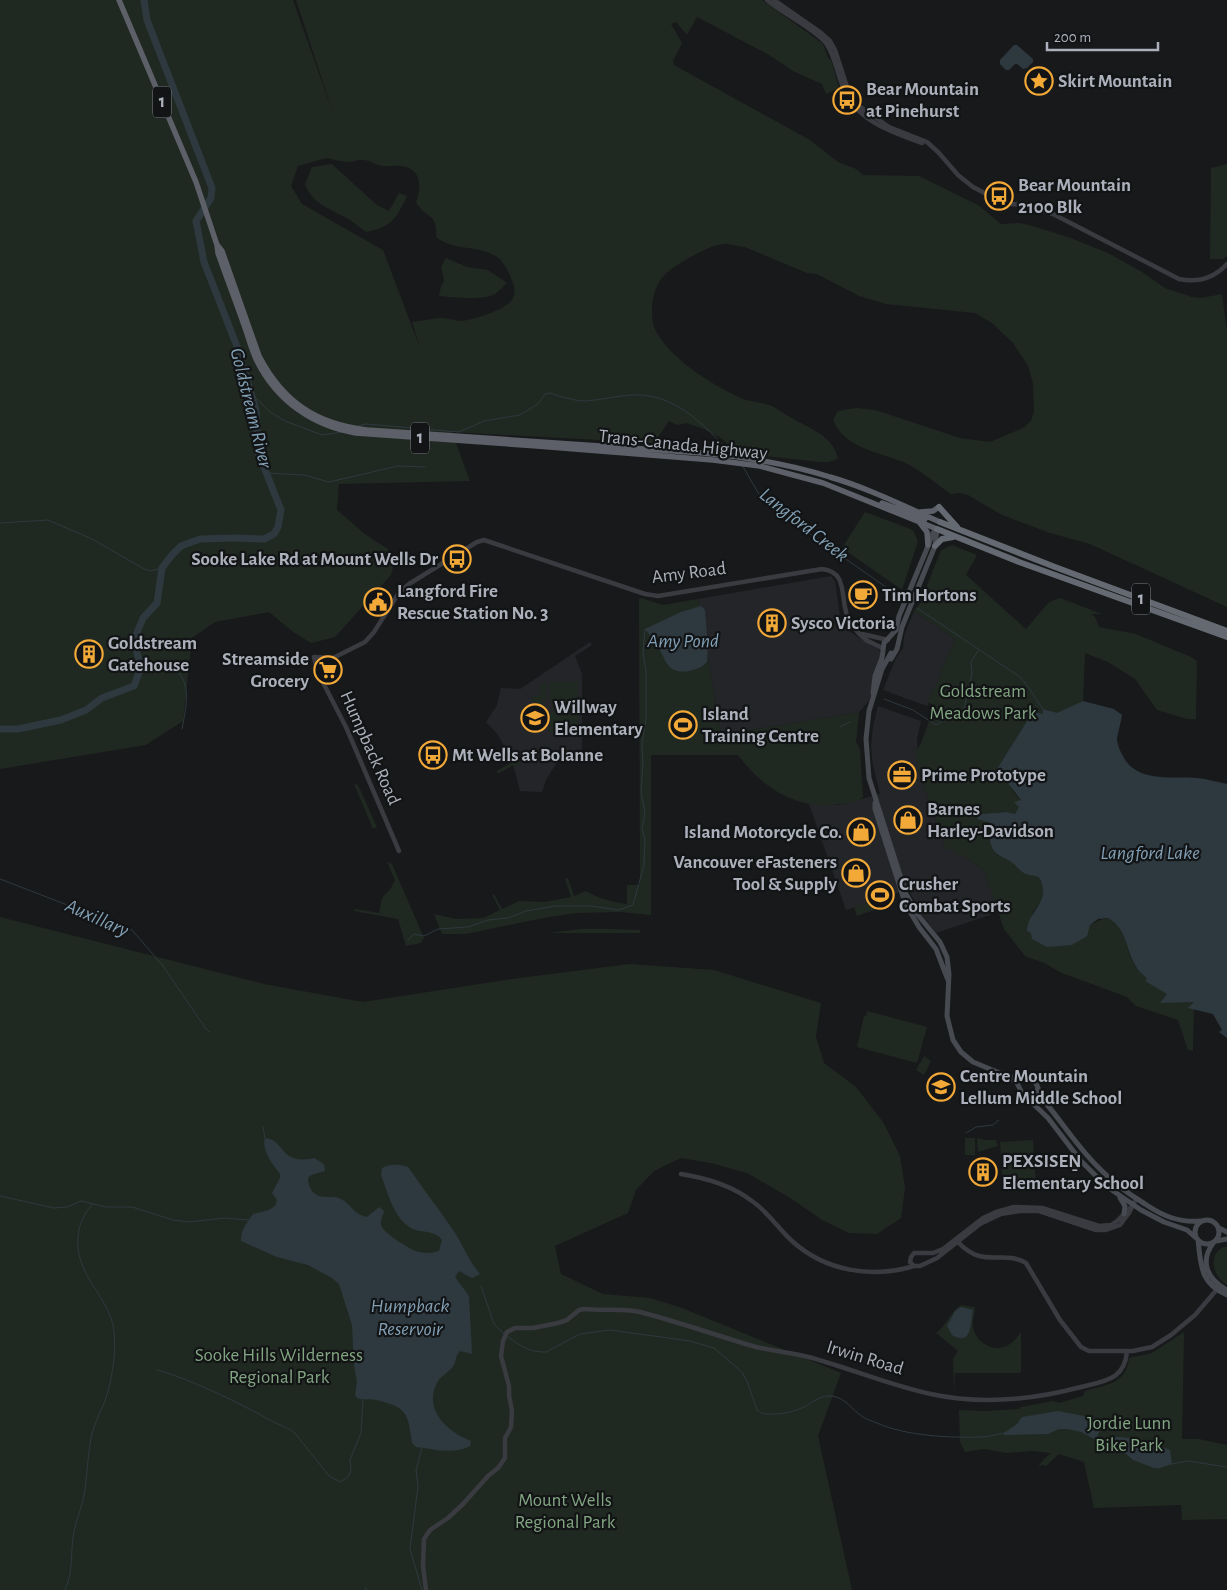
<svg xmlns="http://www.w3.org/2000/svg" width="1227" height="1590" font-family="'Alegreya Sans',sans-serif">
  <style>
    .built { fill: #242528 }
    .green { fill: #202921; fill-rule: evenodd }
    .water { fill: #2e393f }
    .lines { fill: none; stroke-linecap: round; stroke-linejoin: round }
    .stream { stroke: #2e393f; stroke-width: 1 }
    .river { stroke: #2e393f; stroke-width: 7 }
    .tertiary { stroke: #393b40; stroke-width: 4.5 }
    .secondary { stroke: #474a50; stroke-width: 5 }
    .trunk { stroke: #5d6068; stroke-width: 5.5 }
    .motorway { stroke: #656971; stroke-width: 6 }
    .labels { text-anchor: middle; dominant-baseline: central; stroke-width: 4.5; stroke-linejoin: round; paint-order: stroke }
    .shield { fill: #131416; stroke: #7d8189; stroke-width: 1 }
    .shield-label { font-size: 18px; font-weight: bold; fill: #abb0ba }
    .poi-label { font-size: 19px; font-weight: bold; fill: #abb0ba; stroke: #131416; text-anchor: start }
    .street-label { font-size: 19px; fill: #abb0ba; stroke: #131416 }
    .park-label { font-size: 19px; fill: #82a582; stroke: #131416 }
    .water-label { font-size: 20px; font-style: italic; fill: #82a0b5; stroke: #131416 }
  </style>
  <rect width="100%" height="100%" fill="#18191b"/>
  <path class="built" d="M831 576 835 581 840 616 848 630 862 640 876 646 881 653 883 664 869 701 859 712 721 735 698 599Z
    M914 611 955 639 927 706 883 690 896 658 903 648 904 636Z
    M590 642 592 645 575 656 582 674V755H566L556 764 546 780 542 792 520 791 515 771 499 736 486 722 497 705 501 688 520 689Z
    M878 706 921 721 917 739 918 769 944 845 955 852 961 854 984 870 999 912 936 933 920 912 908 889 846 910 809 804 839 805 880 794 873 766 871 747 873 726Z"/>
  <path class="green" d="M0 0H293L334 116 296 0H762L822 43 824 46 828 58 831 60 839 88 826 94 822 84 793 71 769 55 697 17 687 35 676 22 671 24 682 43 673 61 674 65 810 140 838 162 856 169 863 175 919 176 978 205 1001 224 1019 223 1029 225 1068 237 1108 253 1142 272 1165 288 1192 297 1201 298 1222 294 1227 331V607L1090 544 1050 533 1002 515 968 495 960 493 951 494C938 485 916 467 903 462 879 452 844 448 833 420L838 411 856 408 875 410 960 438 990 442 1023 428 1031 421 1034 411 1033 383 1028 366 1013 343 992 323 975 313 886 304 859 296 817 274 807 273 745 247C739 247 733 244 727 244 715 244 701 251 691 257 667 270 655 278 652 307 652 316 652 325 657 333 673 361 714 386 743 399 752 402 760 402 769 405 776 407 779 411 785 414 804 427 833 433 838 459L829 462H820L737 453 721 438 704 429 686 423 677 425 669 421 654 443 452 432 470 481 339 484 337 510 365 534 388 549 395 560 391 575 335 637 311 643 293 632 269 612 215 622 192 638 183 721 146 745 0 769ZM326 158C333 159 342 162 349 162 355 162 358 159 364 160 371 161 376 165 382 166 389 167 395 165 402 166 421 169 422 186 416 202 425 219 438 212 436 237 453 251 475 245 494 255 503 259 510 274 513 283 515 287 515 294 513 298 509 309 473 320 462 321 455 321 449 318 442 318 432 318 422 321 412 322L420 348 383 250 302 204 291 186 298 166Z
    M332 164 377 205 389 211 399 193 407 196C396 219 392 227 366 232 360 228 355 223 350 220 332 209 312 205 305 184L312 167Z
    M1227 164V255L1224 259H1210L1211 168Z
    M446 258 467 267 488 270 507 283C504 286 499 291 495 294 481 301 454 297 439 296L441 286 444 281C443 269 438 271 446 258Z
    M865 512 913 530 918 541 902 590 842 548Z
    M952 545 977 555 966 575 1026 629 1049 602 1060 598 1102 614H1091L1095 617 1099 627 1136 634 1191 657 1197 661 1196 719H1187L1157 710 1135 679 1108 662 1085 653 1083 701 1057 714 1044 709V714L1024 726 1004 759 1013 792 1021 800 1018 812 1015 814 1006 812 980 814 991 826V844L997 855 1012 862 1023 873 1036 875 1041 879 1044 890 1042 900 1033 912 1029 931 1047 947C1070 944 1085 922 1108 918 1130 930 1124 951 1137 968 1145 979 1157 986 1168 994L1161 1002H1194L1193 1051 1188 1050 1178 1020 1136 1006 1127 997 1062 973 1044 963 1025 956 1004 929 984 870 961 854 957 855 951 850 946 849 944 845 918 769 916 757V751L921 743 935 705 928 703 955 639 914 611 920 603 941 550Z
    M641 598 663 605 698 599 721 735 859 712 856 742 860 749 863 797C857 803 849 803 841 804 798 811 762 788 738 755H651V915L620 912 576 913 543 918 466 934H442L434 914 456 919 483 918 500 910 492 895 494 894 502 909 519 901 545 902 571 897 565 879 568 878 574 896 586 891C600 899 612 902 627 904V885H640L639 599Z
    M546 682 548 686 545 692 548 699 542 701 545 708 537 711 532 697 540 695 539 685Z
    M550 682H578V733H549L550 712 554 711 550 699Z
    M513 755 516 760 519 759 521 765 514 767 513 765 498 774 497 771 512 762 510 756Z
    M354 784 358 785 377 827 373 829Z
    M387 862 392 864 424 938 421 943 406 946 398 919 354 911 355 909 379 913 382 898 391 888 395 880Z
    M888 896 892 904 857 916 854 907Z
    M0 917 264 984 363 1002 512 979 629 964 714 970 821 1003 816 1037 824 1063 856 1087 883 1122 900 1156 905 1188 901 1218 877 1234 849 1233 822 1220 792 1199 747 1173 711 1163 681 1158 654 1171 636 1190 628 1213 555 1246 561 1274 603 1294 650 1298 682 1308 841 1373 818 1436 852 1590H0Z
    M581 929H609L640 930V933H548Z
    M867 1011 927 1027 917 1063 857 1047 864 1016H866Z
    M924 1056 931 1061 924 1075 916 1070Z
    M965 1138H975V1155H965Z
    M979 1138 985 1140H996L998 1146 978 1152 977 1139Z
    M1033 1140 1036 1188 1003 1190 1000 1142Z
    M1224 1247H1227V1285C1213 1277 1207 1254 1224 1247Z
    M961 1305 975 1307C975 1314 972 1320 973 1327 976 1344 996 1354 1010 1344 1015 1341 1018 1336 1021 1332V1372L1019 1373H955L954 1393 953 1358 958 1351 936 1333C947 1325 950 1312 961 1305Z
    M1184 1332 1182 1439H1199L1227 1445V1519L1182 1520 1181 1505 1094 1508 1084 1462 1059 1454 1046 1466 1042 1465 1038 1467 1044 1459 1051 1453 1032 1451 1006 1453 984 1449 965 1452 960 1442 959 1410 985 1411 1019 1409 1021 1407 1053 1401 1059 1403 1083 1396 1085 1391C1106 1384 1126 1385 1129 1358L1152 1353Z"/>
  <path class="water" d="M1014 45H1017L1033 59V62L1027 68 1023 69 1017 64H1015L1009 70H1006L1000 64V60Z
    M701 606 705 610 708 648 707 662C701 668 697 669 689 671 669 674 667 664 659 648 655 642 650 635 645 629L681 612Z
    M1083 701 1114 709 1122 715C1121 723 1118 731 1117 738 1117 744 1120 751 1123 756 1136 783 1172 776 1197 778 1207 779 1217 782 1227 784V1038L1219 1032 1222 1030 1213 1014 1188 1008 1194 1002 1160 1003 1167 994 1145 981 1147 979C1144 975 1139 972 1137 968 1125 950 1128 929 1108 918L1098 919 1090 925 1087 936 1072 945 1047 947 1032 939 1031 933 1027 931C1028 913 1045 905 1043 889 1041 870 1033 879 1022 872 1018 869 1015 864 1011 862 1002 856 995 856 991 845 989 840 991 832 991 826L988 822 977 819 980 814 1007 812 1015 814 1019 807 1014 802 1021 800 997 769 1029 718 1035 712 1043 714V709L1057 713Z
    M265 1138C285 1139 279 1166 314 1158L324 1164 325 1171 311 1175 308 1178C308 1185 311 1192 317 1195 324 1199 334 1195 341 1199 351 1204 354 1215 367 1217L379 1207 384 1211C383 1216 379 1223 382 1227 386 1235 411 1250 419 1252 426 1254 433 1253 439 1251L442 1240C435 1230 423 1233 413 1229 394 1220 388 1193 381 1175L382 1168C391 1164 398 1164 408 1167 422 1187 437 1207 451 1227 462 1242 468 1260 480 1274L472 1278 459 1271 455 1277 469 1296 472 1354 460 1351C456 1355 456 1360 454 1365 449 1373 439 1376 436 1385 424 1411 449 1433 471 1441L470 1446C454 1455 433 1449 416 1447L412 1443C408 1413 407 1407 376 1400 369 1398 365 1401 357 1398L355 1395 357 1382 354 1365 352 1325 339 1284 332 1278 308 1265 277 1257 241 1241C240 1231 248 1221 253 1214L269 1210 275 1206 277 1200 272 1193 280 1178V1174C273 1165 261 1150 265 1138Z
    M961 1307 973 1310C970 1322 973 1347 952 1335L947 1326 955 1311Z
    M1058 1411 1099 1419 1103 1422 1096 1440 1081 1432 1067 1429H1059L1048 1434 1004 1435V1433L1017 1424 1022 1417Z
    M1114 1437C1135 1437 1151 1442 1170 1450L1172 1464 1160 1468H1154L1133 1460 1117 1446 1110 1444 1109 1442Z"/>
  <g class="lines">
    <path class="stream" d="M251 393 270 412 285 421 322 435 342 432
      M357 426 366 424 459 432 484 421 520 415 538 404 545 394 551 393 555 395C564 397 575 401 585 401 601 400 616 396 631 395 674 392 704 425 731 453
      M742 465 760 496 776 510 900 597
      M266 473 304 475 329 482 398 466 425 467
      M0 523 48 520 92 539 144 569 151 571 162 568
      M917 608 1020 677C1030 687 1035 699 1043 709
      M141 667 155 661C159 663 165 664 169 666 194 677 186 708 182 729
      M884 699 913 710 936 725 964 709 972 673 971 662 978 651
      M840 727 850 722
      M0 879 132 930 163 966 206 1029 210 1032
      M408 940 414 934 424 936 438 929 468 927 488 920 508 918 526 911 555 906H592L618 910 633 905 644 865 645 840 642 829 645 813 641 792 643 762 642 744 646 719V672L643 652 645 629
      M263 1127 265 1138
      M966 1133 976 1127 993 1125 999 1120
      M0 1196 54 1208 67 1207 81 1201 106 1207H132L173 1220 189 1222 225 1218 249 1220
      M481 1286 494 1324 504 1334
      M507 1336C518 1345 531 1353 546 1352L580 1334 610 1330 690 1341 714 1348 742 1372 747 1381 757 1410C762 1414 765 1414 771 1414 783 1414 794 1412 804 1407 813 1402 821 1395 832 1396 846 1398 852 1410 863 1417 867 1420 872 1421 877 1423 906 1436 950 1438 982 1437 989 1437 997 1434 1004 1433
      M157 1370C193 1380 237 1402 270 1420 278 1425 287 1427 294 1432L329 1476 340 1482 348 1477 351 1471 350 1460 361 1433 363 1400
      M1098 1438 1102 1441 1109 1442
      M1172 1464 1188 1461 1227 1467
      M365 1587 367 1590
      M65 1590C74 1571 70 1551 74 1531 77 1517 83 1504 85 1490 87 1473 88 1455 91 1438 94 1422 104 1407 108 1391 113 1373 116 1351 114 1331 110 1295 70 1273 79 1230 81 1220 86 1211 93 1204
      M422 1590 410 1549 418 1486 416 1470 422 1448"/>
    <path class="river" d="M0 729H18L61 720 86 710 102 698 134 686 141 667 137 653 136 635 143 618 157 603 162 568 172 555 181 546 200 539 233 538 264 539 274 534 278 527 281 510 258 452 256 410 238 349 204 262 196 221 211 198 212 188 147 20 144 0"/>
    <path class="tertiary" d="M767 0C782 13 815 29 826 43 835 56 837 73 843 87 855 120 891 132 922 143
      M774 0 820 32 830 41 835 50 848 90 859 106 889 127 927 142 939 153 958 175 973 187 1004 203 1029 206 1053 214 1179 279C1198 283 1214 278 1227 264
      M862 634 888 640
      M399 851 346 727 317 671 314 657 333 658 365 642 374 632 398 594 409 584 477 542 484 540 645 594 658 596 822 569C851 572 838 603 850 622 854 628 861 636 866 640 871 643 878 645 883 649
      M681 1174C707 1178 731 1185 752 1201 768 1212 778 1228 792 1241 825 1271 872 1279 914 1266
      M1130 1208 1117 1221 1111 1225 1099 1226 1042 1208 1014 1207 996 1212 983 1218 943 1249 933 1253H914L911 1257 910 1262 914 1266H920L937 1258 980 1224 1001 1214 1020 1211H1039L1096 1230H1106L1120 1225 1129 1213 1136 1199
      M957 1241C983 1270 1002 1249 1026 1263L1060 1320 1081 1347 1089 1351H1133L1152 1347 1171 1335 1195 1315 1219 1287
      M426 1590 423 1566 424 1539 430 1530 448 1518 463 1504 488 1476 498 1468 505 1458V1438L511 1427 512 1411 509 1395V1386L501 1356 503 1341 507 1332 515 1328H533L558 1323 567 1320 579 1310 584 1309C602 1311 622 1308 640 1312 679 1322 718 1336 756 1347 777 1352 799 1353 819 1360 857 1371 893 1386 931 1394 981 1405 1032 1400 1081 1387 1104 1381 1125 1380 1127 1351"/>
    <path class="secondary" d="M891 653 882 669 869 711 866 739 869 778 906 894 918 915 940 942 947 957 949 974 947 1016 953 1040 961 1052 973 1062 1007 1076 1017 1083 1022 1093 1048 1118 1081 1161 1106 1186 1141 1210 1164 1222 1187 1230 1196 1238
      M891 659 897 649 902 627 935 546 937 529
      M873 693 875 676 882 658 884 643 896 630 899 616 926 551 933 533 937 529
      M875 803V809L905 903 919 927 936 949 948 980
      M1011 1077C1018 1079 1029 1078 1034 1081 1039 1085 1039 1096 1044 1101 1062 1122 1077 1146 1097 1166 1111 1181 1127 1193 1145 1204 1163 1216 1179 1223 1201 1221
      M1024 1095 1027 1097 1034 1095 1037 1090
      M1120 1198 1125 1206 1124 1214
      M1195 1232a12 12 0 1 1 24 0a12 12 0 1 1-24 0Z
      M1219 1228 1227 1232
      M1198 1240C1201 1266 1200 1283 1227 1295
      M1216 1241 1227 1239
      M1214 1242C1199 1261 1207 1279 1227 1290"/>
    <path class="trunk" d="M119 0 196 182 217 245 218 253C226 276 235 299 243 322 248 335 251 349 257 361 277 401 313 426 356 433L537 446 713 460 760 466 823 483 937 529
      M218 246 222 251 259 356C283 402 316 424 367 430L703 453C746 457 789 464 830 477 868 488 904 506 940 522
      M882 503 925 519
      M920 512 933 511 939 507
      M920 523 927 532 928 545"/>
    <path class="motorway" d="M939 507 957 527
      M940 522 1055 567 1227 631
      M937 529 1019 562 1227 637
      M935 546 942 539 953 537"/>
  </g>
  <defs>
    <g id="sight-ring" transform="scale(1.4375)"><circle r="9.5" fill="#131416" stroke="#f3a938" stroke-width="1.5"/><path d="M0-6L1.8-2.2L6-1.7L2.9 1.2L3.7 5.4L0 3.3L-3.7 5.4L-2.9 1.2L-6-1.7L-1.8-2.2Z" fill="#f3a938"/></g>
    <g id="bus-ring" transform="scale(1.4375)"><circle r="9.5" fill="#131416" stroke="#f3a938" stroke-width="1.5"/><path d="M-5-6H5V4H4V6H2V4H-2V6H-4V4H-5ZM-3.5-4V0h7V-4ZM-3.5 1.2v1.5H-2V1.2ZM2 1.2v1.5H3.5V1.2Z" fill="#f3a938"/></g>
    <g id="cafe-ring" transform="scale(1.4375)"><circle r="9.5" fill="#131416" stroke="#f3a938" stroke-width="1.5"/><path d="M-5.5-4.5H6V0H3Q3 3.5 0 3.5H-2.5Q-5.5 3.5-5.5 0ZM3-3.2v2h1.7v-2ZM-6 4.5H4V6H-6Z" fill="#f3a938"/></g>
    <g id="civic-ring" transform="scale(1.4375)"><circle r="9.5" fill="#131416" stroke="#f3a938" stroke-width="1.5"/><path d="M-.6-6.5H3V-4.5H.6V-3L4-1V1h2V6H-6V1h2V-1L-.6-3ZM-1.2 2.5V6h2.4V2.5Z" fill="#f3a938"/></g>
    <g id="building-ring" transform="scale(1.4375)"><circle r="9.5" fill="#131416" stroke="#f3a938" stroke-width="1.5"/><path d="M-4-6H4V6H1V3H-1V6H-4ZM-2.5-4.3h1.7v1.8h-1.7ZM.8-4.3h1.7v1.8H.8ZM-2.5-1h1.7V.8h-1.7ZM.8-1h1.7V.8H.8Z" fill="#f3a938"/></g>
    <g id="supermarket-ring" transform="scale(1.4375)"><circle r="9.5" fill="#131416" stroke="#f3a938" stroke-width="1.5"/><path d="M-6-5.5h2.5l.6 2H6L4.5 2H-2.5L-4.4-4H-6ZM-1.5 3.2a1.3 1.3 0 1 0 .1 0ZM3 3.2a1.3 1.3 0 1 0 .1 0Z" fill="#f3a938"/></g>
    <g id="school-ring" transform="scale(1.4375)"><circle r="9.5" fill="#131416" stroke="#f3a938" stroke-width="1.5"/><path d="M0-5L7-2L0 1L-7-2ZM-4 1L0 2.5L4 1V4Q0 6-4 4Z" fill="#f3a938"/></g>
    <g id="stadium-ring" transform="scale(1.4375)"><circle r="9.5" fill="#131416" stroke="#f3a938" stroke-width="1.5"/><path d="M0-5a6.5 5 0 1 0 0 10a6.5 5 0 1 0 0-10ZM-3.5-1.8h7v3.6h-7Z" fill="#f3a938"/></g>
    <g id="office-ring" transform="scale(1.4375)"><circle r="9.5" fill="#131416" stroke="#f3a938" stroke-width="1.5"/><path d="M-6-3h4V-5.5h4V-3h4V5H-6ZM-1-4.5V-3h2v-1.5ZM-6 0V1H6V0Z" fill="#f3a938"/></g>
    <g id="shop-ring" transform="scale(1.4375)"><circle r="9.5" fill="#131416" stroke="#f3a938" stroke-width="1.5"/><path d="M-5-2.5h2.3a2.7 3.5 0 0 1 5.4 0H5L5.5 6h-11ZM-1.5-2.5h3a1.5 2.3 0 0 0-3 0Z" fill="#f3a938"/></g>
  </defs>
  <g fill-rule="evenodd">
    <use href="#sight-ring" x="1039" y="81"/>
    <use href="#bus-ring" x="847" y="100"/>
    <use href="#bus-ring" x="999" y="196"/>
    <use href="#bus-ring" x="457" y="559"/>
    <use href="#cafe-ring" x="863" y="595"/>
    <use href="#civic-ring" x="378" y="602"/>
    <use href="#building-ring" x="772" y="623"/>
    <use href="#building-ring" x="89" y="654"/>
    <use href="#supermarket-ring" x="328" y="670"/>
    <use href="#school-ring" x="535" y="718"/>
    <use href="#stadium-ring" x="683" y="725"/>
    <use href="#bus-ring" x="433" y="755"/>
    <use href="#office-ring" x="902" y="775"/>
    <use href="#shop-ring" x="908" y="820"/>
    <use href="#shop-ring" x="861" y="832"/>
    <use href="#shop-ring" x="856" y="873"/>
    <use href="#stadium-ring" x="880" y="895"/>
    <use href="#school-ring" x="941" y="1087"/>
    <use href="#building-ring" x="983" y="1172"/>
  </g>
  <g class="labels">
    <g class="shield">
      <rect x="153" y="86.5" width="18" height="31" rx="4"/>
      <rect x="411" y="422.5" width="18" height="31" rx="4"/>
      <rect x="1132" y="583.5" width="18" height="31" rx="4"/>
    </g>
    <g class="shield-label">
      <text x="162" y="102">1</text>
      <text x="420" y="438">1</text>
      <text x="1141" y="599">1</text>
    </g>
    <g class="poi-label">
      <text x="1058" y="81">Skirt Mountain</text>
      <text x="866" y="89">Bear Mountain<tspan x="866" dy="22">at Pinehurst</tspan></text>
      <text x="1018" y="185">Bear Mountain<tspan x="1018" dy="22">2100 Blk</tspan></text>
      <text x="438" y="559" text-anchor="end">Sooke Lake Rd at Mount Wells Dr</text>
      <text x="397" y="591">Langford Fire<tspan x="397" dy="22">Rescue Station No. 3</tspan></text>
      <text x="882" y="595">Tim Hortons</text>
      <text x="791" y="623">Sysco Victoria</text>
      <text x="108" y="643">Goldstream<tspan x="108" dy="22">Gatehouse</tspan></text>
      <text x="309" y="659" text-anchor="end">Streamside<tspan x="309" dy="22">Grocery</tspan></text>
      <text x="554" y="707">Willway<tspan x="554" dy="22">Elementary</tspan></text>
      <text x="702" y="714">Island<tspan x="702" dy="22">Training Centre</tspan></text>
      <text x="452" y="755">Mt Wells at Bolanne</text>
      <text x="921" y="775">Prime Prototype</text>
      <text x="927" y="809">Barnes<tspan x="927" dy="22">Harley-Davidson</tspan></text>
      <text x="842" y="832" text-anchor="end">Island Motorcycle Co.</text>
      <text x="837" y="862" text-anchor="end">Vancouver eFasteners<tspan x="837" dy="22">Tool &amp; Supply</tspan></text>
      <text x="899" y="884">Crusher<tspan x="899" dy="22">Combat Sports</tspan></text>
      <text x="960" y="1076">Centre Mountain<tspan x="960" dy="22">Lellum Middle School</tspan></text>
      <text x="1002" y="1161">PEXSISEṈ<tspan x="1002" dy="22">Elementary School</tspan></text>
    </g>
    <g class="street-label">
      <text transform="translate(683 445) rotate(6)">Trans-Canada Highway</text>
      <text transform="translate(689 573) rotate(-7)">Amy Road</text>
      <text transform="translate(370 748) rotate(66)">Humpback Road</text>
      <text transform="translate(865 1358) rotate(17)">Irwin Road</text>
    </g>
    <g class="park-label">
      <text x="983" y="691">Goldstream<tspan x="983" dy="22">Meadows Park</tspan></text>
      <text x="279" y="1355">Sooke Hills Wilderness<tspan x="279" dy="22">Regional Park</tspan></text>
      <text x="1129" y="1423">Jordie Lunn<tspan x="1129" dy="22">Bike Park</tspan></text>
      <text x="565" y="1500">Mount Wells<tspan x="565" dy="22">Regional Park</tspan></text>
    </g>
    <g class="water-label">
      <text transform="translate(251 408) rotate(76)">Goldstream River</text>
      <text transform="translate(804 525) rotate(38)">Langford Creek</text>
      <text x="683" y="641">Amy Pond</text>
      <text x="1150" y="853">Langford Lake</text>
      <text transform="translate(97 918) rotate(24)">Auxillary</text>
      <text x="410" y="1306">Humpback<tspan x="410" dy="23">Reservoir</tspan></text>
    </g>
  </g>
  <path d="M1047 42v8h111v-8" fill="none" stroke="#abb0ba" stroke-width="2.5"/>
  <text x="1054" y="42" font-size="15" fill="#abb0ba" stroke="#131416" stroke-width="4" paint-order="stroke">200 m</text>
</svg>
